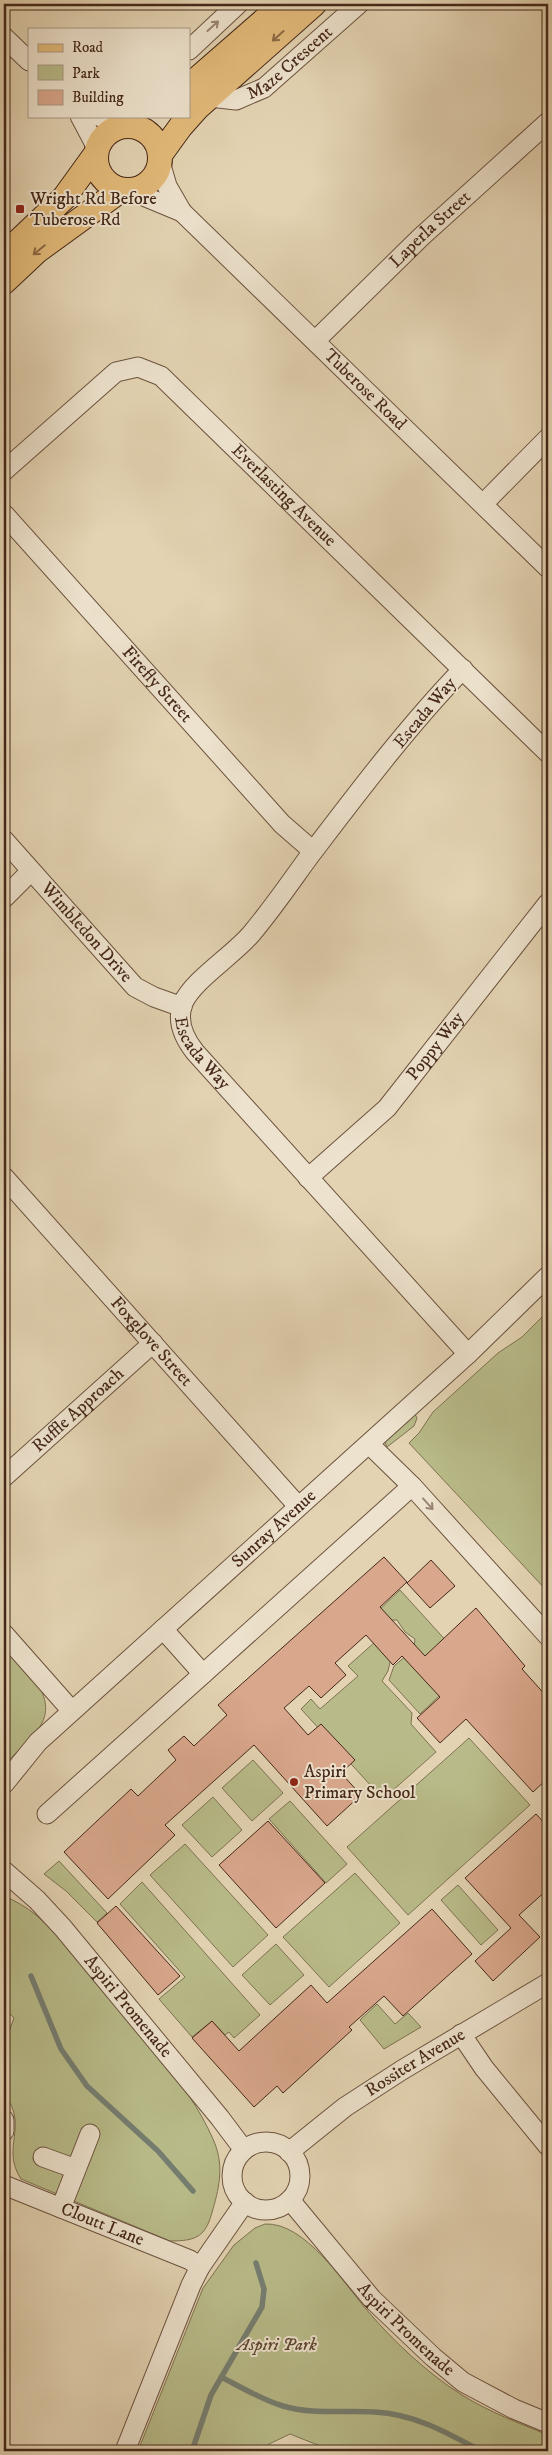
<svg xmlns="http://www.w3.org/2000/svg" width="552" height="2455" font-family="'IM FELL DW Pica',serif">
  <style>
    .green { fill: #b8bb89; stroke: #7e7251 }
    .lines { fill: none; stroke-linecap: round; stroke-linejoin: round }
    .stream { stroke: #757e71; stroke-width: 5.5 }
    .building { fill: #d9a78c; stroke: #452819 }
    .minor-casing { stroke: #6c533f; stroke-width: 21 }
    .major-casing { stroke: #452819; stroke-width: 26 }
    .minor { stroke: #ede2cd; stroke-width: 19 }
    .major { stroke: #e2ba79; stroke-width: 24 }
    .oneway { stroke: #998573 }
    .oneway2 { stroke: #8c6a44 }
    .poi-dot { fill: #8f2418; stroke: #ede2cd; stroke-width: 2 }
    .labels { text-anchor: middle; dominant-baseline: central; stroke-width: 4; stroke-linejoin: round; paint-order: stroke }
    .street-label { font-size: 18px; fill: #452819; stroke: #ede2cd }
    .poi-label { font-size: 18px; fill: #452819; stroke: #ede2cd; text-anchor: start }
    .park-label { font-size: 18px; font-style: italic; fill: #5c452f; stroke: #ede2cd }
  </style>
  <rect width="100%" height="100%" fill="#e3d3b2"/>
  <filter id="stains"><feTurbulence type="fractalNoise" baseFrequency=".004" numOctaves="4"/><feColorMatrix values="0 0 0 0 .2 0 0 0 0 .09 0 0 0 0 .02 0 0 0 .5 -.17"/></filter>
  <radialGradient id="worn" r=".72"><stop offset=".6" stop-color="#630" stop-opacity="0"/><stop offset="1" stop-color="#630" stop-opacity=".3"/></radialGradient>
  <path class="green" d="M548 1311V1592L409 1443 419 1433 433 1412 498 1353 522 1337Z
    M415 1414 417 1418 414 1426 387 1447 385 1442Z
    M400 1590 470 1667 420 1714 389 1680 394 1666 414 1649 415 1639 405 1632 397 1620H391L355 1633Z
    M375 1642 391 1658 388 1671 382 1681 412 1713 411 1724 436 1752 383 1799 301 1709 311 1699 320 1709 358 1676 348 1666Z
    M4 1646C23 1668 61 1696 39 1728 30 1741 15 1753 4 1765Z
    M469 1738 530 1805 408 1915 347 1847Z
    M253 1760 283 1793 252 1821 222 1788Z
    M213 1797 242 1830 212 1857 182 1825Z
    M290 1801 347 1864 326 1883 269 1819Z
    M185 1844 268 1935 233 1967 150 1875Z
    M59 1861 107 1913 97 1922 66 1891 44 1874Z
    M355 1873 400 1923 329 1987 283 1937Z
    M142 1882 260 2015 234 2038 229 2032 225 2035 212 2021 192 2037 159 1999 185 1977 120 1904Z
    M458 1885 498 1930 481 1945 441 1900Z
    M4 1896C16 1901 26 1907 36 1915 60 1935 79 1963 99 1987 139 2034 188 2082 213 2139 224 2163 220 2185 213 2209 206 2236 198 2241 170 2241L21 2179C0 2147 30 2126 4 2094V2045L14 2018 4 2008Z
    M276 1944 304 1975 270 2005 242 1975Z
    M377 2004 395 2024 408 2013 421 2027 384 2049 360 2020Z
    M265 2224C305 2222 343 2282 366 2309 393 2341 427 2373 462 2395 489 2412 519 2423 548 2435V2451H333L290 2434 269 2444 266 2451H138L203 2288 234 2245 255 2228Z"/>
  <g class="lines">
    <path class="stream" d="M31 1976 61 2049 87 2086 158 2151 193 2191
      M221 2377C241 2387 262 2400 283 2406 312 2415 345 2410 375 2412 414 2414 446 2432 481 2451
      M192 2451 211 2395 262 2307 264 2289 256 2263"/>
  </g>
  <path class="building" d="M384 1557 407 1582 380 1607 425 1656 476 1608 525 1666 522 1669 548 1698V1778L533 1792 466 1719 440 1743 417 1718 440 1697 402 1656 393 1665 366 1635 335 1663 346 1675 321 1698 309 1686 284 1708 308 1735 321 1724 355 1760 341 1773 361 1795 327 1826 254 1745 165 1825 175 1835 108 1899 64 1852 131 1789 138 1796 176 1760 168 1750 184 1736 194 1746 227 1715 218 1705Z
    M431 1560 455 1586 430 1608 407 1583Z
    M536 1814 548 1827V1889L519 1915 540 1937 493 1981 475 1961 511 1928 465 1878Z
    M268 1821 325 1883 276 1928 219 1865Z
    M116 1906 180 1976 158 1995 97 1923Z
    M432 1909 472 1954 403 2016 384 1996 349 2027 352 2030 283 2093 277 2086 254 2107 192 2038 212 2021 239 2051 311 1985 327 2003Z"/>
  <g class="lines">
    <g class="minor-casing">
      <g id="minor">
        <path d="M4 37 29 61"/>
        <path d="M189 50 238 4"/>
        <path id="s1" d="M210 97 236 100 264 88 359 4"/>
        <path d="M80 116 97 148"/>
        <path d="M99 116 121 126"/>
        <path id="s2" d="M160 162 167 186 182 212 548 568"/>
        <path d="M129 190 182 212"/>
        <path id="s3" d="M316 340 421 237 548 122"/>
        <path id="s4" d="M4 471 116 372 138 367 161 376 548 753"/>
        <path d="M483 504 548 438"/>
        <path id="s5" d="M4 514 282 824 313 851"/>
        <path id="s6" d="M463 669C408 726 359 791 311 854 292 880 273 908 252 933 235 954 193 980 183 1003 176 1021 184 1038 195 1052L468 1354"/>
        <path id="s7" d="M4 840 135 987 154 997 182 1007"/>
        <path d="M4 898 31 871"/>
        <path id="s8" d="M4 1177 298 1506"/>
        <path id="s9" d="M308 1178 387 1108 548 903"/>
        <path d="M369 1444 412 1486 548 1636"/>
        <path id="s10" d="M4 1477 153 1343"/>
        <path d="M163 1629 203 1674 412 1486"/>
        <path d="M4 1634 72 1711"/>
        <path id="s11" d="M4 1784 38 1742 468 1354 548 1276"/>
        <path d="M47 1814 203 1674"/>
        <path id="s12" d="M4 1871 37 1900 63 1928 220 2118 244 2150"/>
        <path d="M461 2034 484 2068 548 2146"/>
        <path d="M4 2120V2131"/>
        <circle cx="266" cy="2176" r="34"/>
        <path id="s13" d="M289 2152 345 2107 402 2070 548 1983"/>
        <path d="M43 2157 76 2169"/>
        <path id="s14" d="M4 2185 190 2260 200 2267"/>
        <path id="s15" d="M290 2200 372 2299 433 2357 463 2382 514 2409 548 2423"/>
        <path d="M61 2208 90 2134"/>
        <path d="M125 2451 191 2285 200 2267 245 2202"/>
      </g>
    </g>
    <g class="major-casing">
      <path id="major" d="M189 86 283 4
        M96 158a32 32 0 1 1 64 0a32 32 0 1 1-64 0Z
        M160 155 181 126 197 108 314 4
        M4 255 64 198 95 155
        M4 282 37 251 121 190"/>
    </g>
    <use href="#minor" class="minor"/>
    <use href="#major" class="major"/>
  </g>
  <defs><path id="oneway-shaft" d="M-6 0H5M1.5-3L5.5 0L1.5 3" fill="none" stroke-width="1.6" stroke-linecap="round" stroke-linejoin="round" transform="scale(1.25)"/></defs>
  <g class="oneway">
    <use href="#oneway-shaft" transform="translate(213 26) rotate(-42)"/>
    <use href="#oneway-shaft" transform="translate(428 1504) rotate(48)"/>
  </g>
  <g class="oneway2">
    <use href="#oneway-shaft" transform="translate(278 36) rotate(138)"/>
    <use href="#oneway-shaft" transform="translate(39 250) rotate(141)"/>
  </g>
  <g class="poi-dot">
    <rect x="15" y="204" width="10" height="10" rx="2.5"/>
    <circle cx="294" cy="1782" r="5"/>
  </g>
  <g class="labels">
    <g class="street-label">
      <text stroke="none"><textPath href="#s1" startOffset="92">Maze Crescent</textPath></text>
      <text stroke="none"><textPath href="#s3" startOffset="159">Laperla Street</textPath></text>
      <text stroke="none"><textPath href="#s2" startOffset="310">Tuberose Road</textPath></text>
      <text stroke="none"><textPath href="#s4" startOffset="368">Everlasting Avenue</textPath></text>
      <text stroke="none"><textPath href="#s5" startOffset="229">Firefly Street</textPath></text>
      <text transform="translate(425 713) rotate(-50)">Escada Way</text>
      <text stroke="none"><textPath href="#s7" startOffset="124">Wimbledon Drive</textPath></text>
      <text stroke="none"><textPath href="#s9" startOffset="184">Poppy Way</textPath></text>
      <text stroke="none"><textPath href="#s6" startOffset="494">Escada Way</textPath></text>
      <text stroke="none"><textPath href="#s8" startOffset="221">Foxglove Street</textPath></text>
      <text stroke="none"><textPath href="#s10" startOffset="100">Ruffle Approach</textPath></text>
      <text stroke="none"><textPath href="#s11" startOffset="372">Sunray Avenue</textPath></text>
      <text stroke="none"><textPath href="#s12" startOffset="184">Aspiri Promenade</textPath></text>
      <text stroke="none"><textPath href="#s13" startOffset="155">Rossiter Avenue</textPath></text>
      <text stroke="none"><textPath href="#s14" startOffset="106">Cloutt Lane</textPath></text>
      <text stroke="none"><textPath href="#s15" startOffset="174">Aspiri Promenade</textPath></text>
    </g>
    <g class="poi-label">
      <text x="30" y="199">Wright Rd Before<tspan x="30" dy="21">Tuberose Rd</tspan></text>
      <text x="304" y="1772">Aspiri<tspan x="304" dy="21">Primary School</tspan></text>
    </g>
    <g class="park-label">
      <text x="277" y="2345">Aspiri Park</text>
    </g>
  </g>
  <rect width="552" height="2455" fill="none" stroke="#e3d3b2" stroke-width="20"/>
  <rect x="5" y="5" width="542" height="2445" fill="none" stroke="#452819" stroke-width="2.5"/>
  <rect x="10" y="10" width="532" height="2435" fill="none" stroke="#452819"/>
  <rect x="28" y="28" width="162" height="90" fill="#ede2cd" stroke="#aa9885"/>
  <rect x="38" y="44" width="25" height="8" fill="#e2ba79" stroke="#aa9885"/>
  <text x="72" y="52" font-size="15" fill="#452819">Road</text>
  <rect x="38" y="65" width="25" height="15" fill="#b8bb89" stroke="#aa9885"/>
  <text x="72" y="78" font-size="15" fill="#452819">Park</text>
  <rect x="38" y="90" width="25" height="15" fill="#d9a78c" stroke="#aa9885"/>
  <text x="72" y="102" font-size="15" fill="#452819">Building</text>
  <rect width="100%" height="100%" filter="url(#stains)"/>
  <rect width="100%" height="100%" fill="url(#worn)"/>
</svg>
